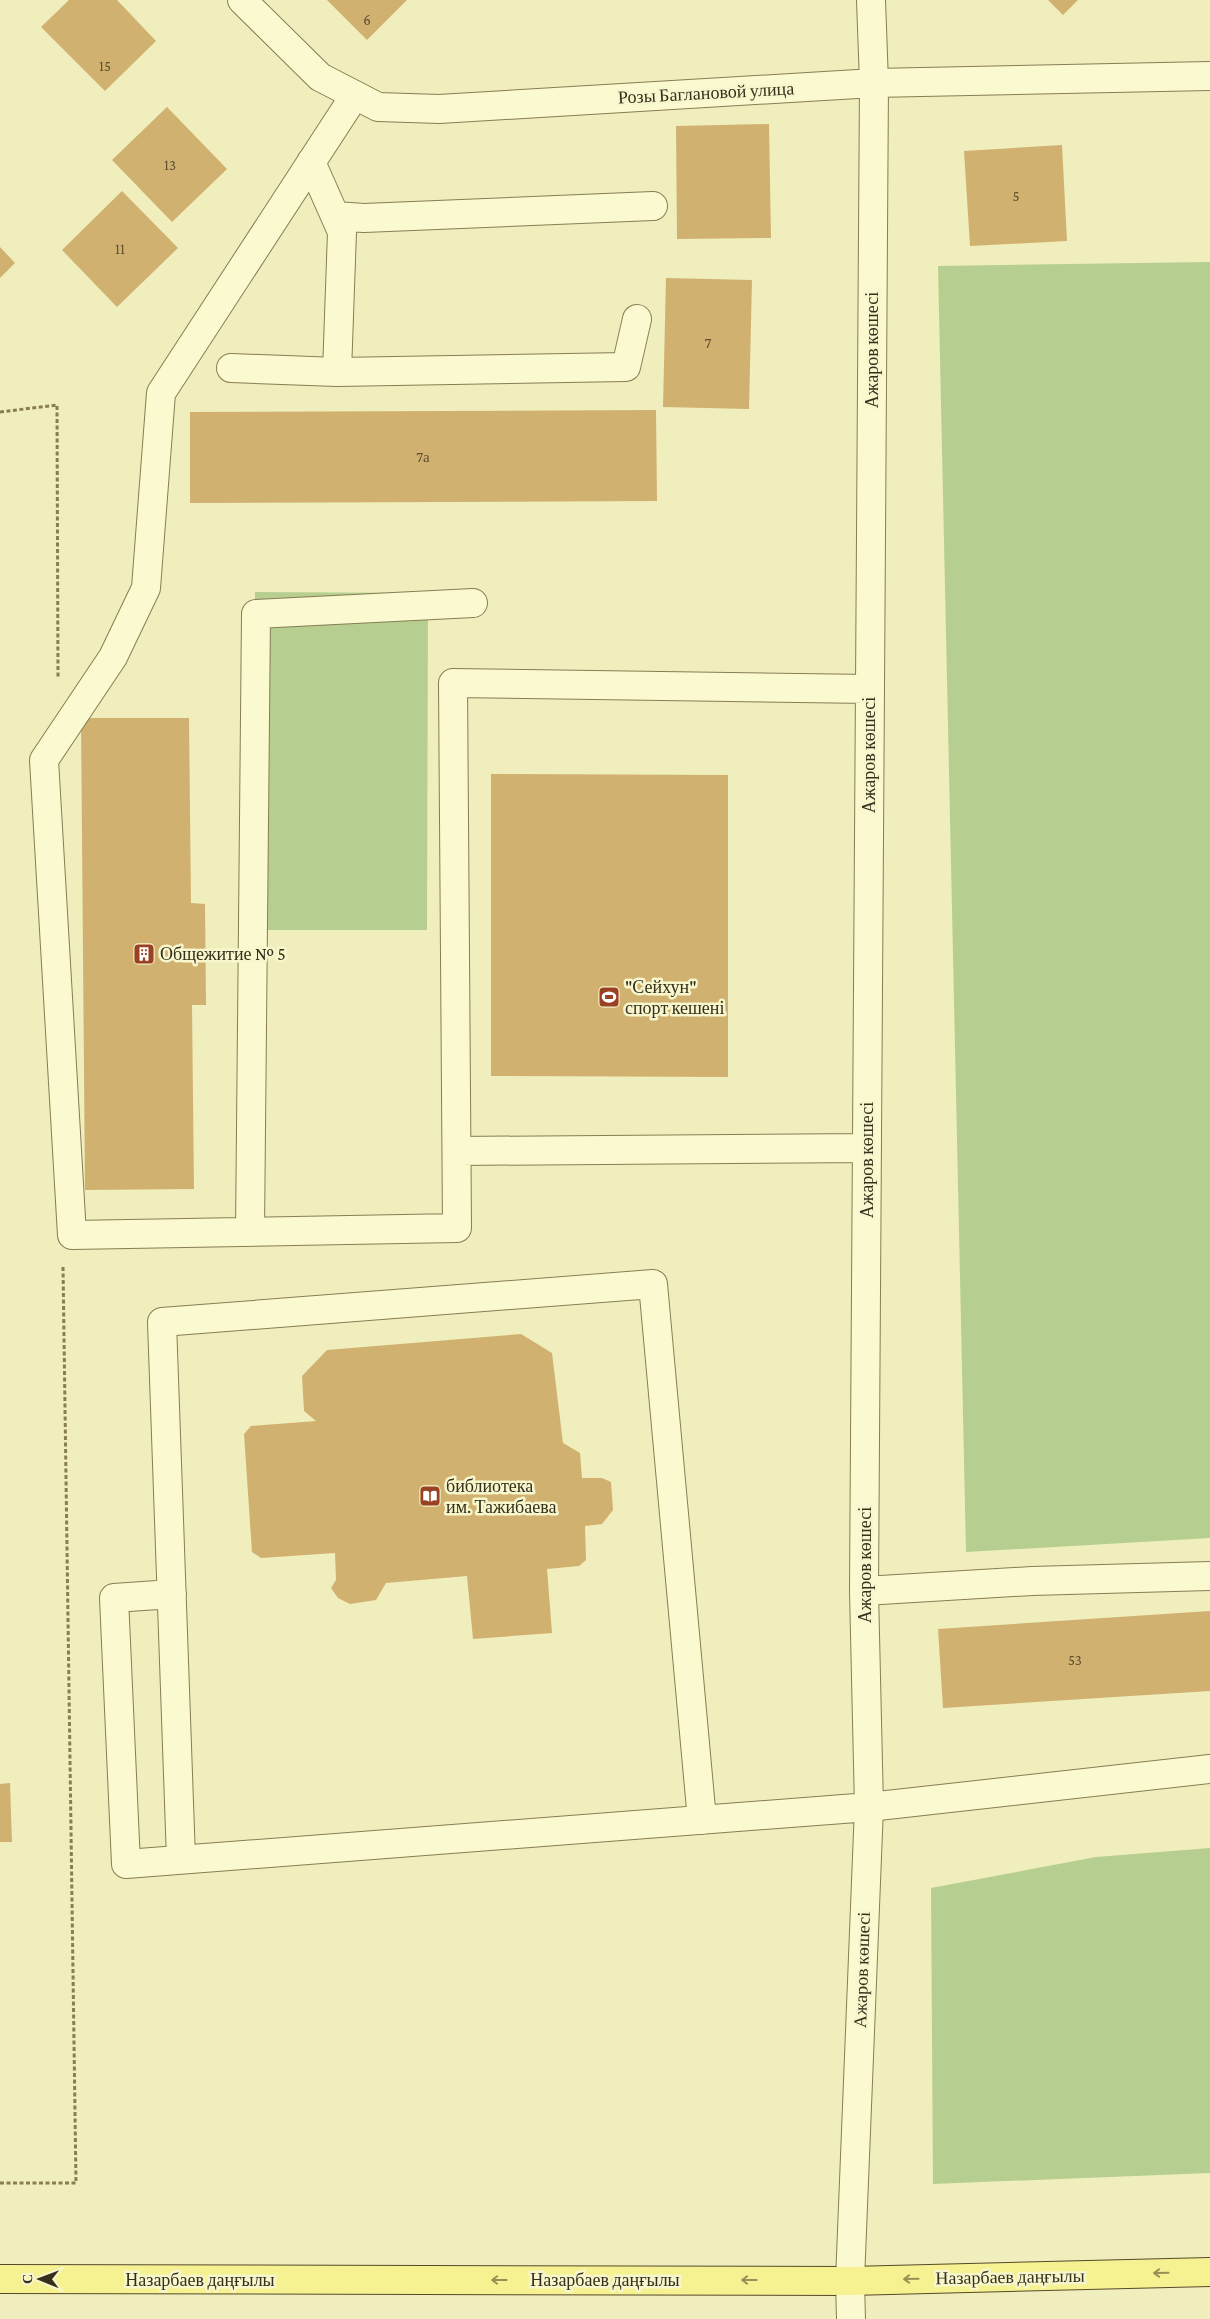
<svg xmlns="http://www.w3.org/2000/svg" width="1210" height="2319" font-family="'Crimson Pro',serif">
  <style>
    .green { fill: #b6ce90 }
    .building { fill: #d0b170 }
    .lines { fill: none; stroke-linecap: round; stroke-linejoin: round }
    .minor-casing { stroke: #887d55; stroke-width: 30 }
    .major-casing { stroke: #55492a; stroke-width: 30 }
    .path { stroke: #887d55; stroke-width: 3; stroke-dasharray: 4 2.5; stroke-linecap: butt }
    .minor { stroke: #faf9cf; stroke-width: 28 }
    .major { stroke: #f6f191; stroke-width: 28 }
    .oneway { stroke: #969056 }
    .labels { text-anchor: middle; dominant-baseline: central; stroke-width: 5; stroke-linejoin: round; paint-order: stroke }
    .number-label { font-size: 15px; fill: #5c5030 }
    .street-label { font-size: 18px; fill: #362f1b; stroke: #f7f6cc }
    .poi-label { font-size: 18px; fill: #362f1b; stroke: #f7f6cc; text-anchor: start }
  </style>
  <rect width="100%" height="100%" fill="#f0eebc"/>
  <path class="green" d="M1210 262V1538L966 1552 938 266Z
    M255 592 428 593 427 930H254Z
    M1210 1848V2173L933 2184 931 1888 1096 1857Z"/>
  <path class="building" d="M69 0H117L156 41 105 91 41 27Z
    M327 0H407L367 40Z
    M1048 0H1078L1063 15Z
    M167 107 227 169 172 222 112 160Z
    M769 124 771 238 677 239 676 126Z
    M1062 145 1067 241 970 246 964 151Z
    M122 191 178 248 117 307 62 250Z
    M0 247 15 263 0 278Z
    M666 278 752 280 749 409 663 407Z
    M656 410 657 501 190 503V412Z
    M81 718H189L191 903 205 904 206 1005H192L194 1189 85 1190Z
    M491 774 728 775V1077L491 1076Z
    M521 1334 552 1353 563 1443 580 1453 582 1478H602L611 1482 613 1510 602 1524 585 1526 586 1560 579 1566 547 1569 552 1633 473 1639 467 1576 386 1583 376 1600 350 1604 338 1598 331 1588 336 1580 335 1553 261 1558 252 1552 244 1434 251 1426 316 1421 304 1411 302 1376 327 1350Z
    M1210 1611V1691L943 1708 938 1629Z
    M10 1783 12 1842H0V1784Z"/>
  <g class="lines">
    <g class="minor-casing">
      <path id="minor" d="M242 0 320 77 378 107 439 109 874 83 1210 76
        M355 95 161 393 146 588 113 657 44 760 72 1235 457 1228 453 683 870 689
        M311 162 342 232 337 372 626 367 637 319
        M335 216 364 218 653 206
        M231 368 337 372
        M457 1151 867 1148
        M250 1232 256 614 473 603
        M864 1591 1032 1581 1210 1576
        M172 1594 114 1598 126 1864 869 1807 1210 1769
        M181 1859 162 1322 653 1284 702 1820
        M851 2319 850 2281 869 1807 864 1591 874 83 871 0"/>
    </g>
    <g class="major-casing">
      <path id="major" d="M0 2279 850 2281 1210 2272"/>
    </g>
    <path class="path" d="M0 412 57 405 58 677
      M0 2183H76L63 1266"/>
    <use href="#minor" class="minor"/>
    <use href="#major" class="major"/>
  </g>
  <defs><path id="oneway-shaft" d="M-6 0H5M1.5-3L5.5 0L1.5 3" fill="none" stroke-width="1.6" stroke-linecap="round" stroke-linejoin="round" transform="scale(1.25)"/></defs>
  <g class="oneway">
    <use href="#oneway-shaft" transform="translate(1161 2273) rotate(179)"/>
    <use href="#oneway-shaft" transform="translate(911 2279) rotate(179)"/>
    <use href="#oneway-shaft" transform="translate(499 2280) rotate(-180)"/>
    <use href="#oneway-shaft" transform="translate(749 2280) rotate(-180)"/>
  </g>
  <defs>
    <g id="building-square" transform="scale(1.125)"><rect x="-9" y="-9" width="18" height="18" rx="4" fill="#994122" stroke="#f7f6cc"/><path d="M-4-6H4V6H1V3H-1V6H-4ZM-2.5-4.3h1.7v1.8h-1.7ZM.8-4.3h1.7v1.8H.8ZM-2.5-1h1.7V.8h-1.7ZM.8-1h1.7V.8H.8Z" fill="#fff"/></g>
    <g id="stadium-square" transform="scale(1.125)"><rect x="-9" y="-9" width="18" height="18" rx="4" fill="#994122" stroke="#f7f6cc"/><path d="M0-5a6.5 5 0 1 0 0 10a6.5 5 0 1 0 0-10ZM-3.5-1.8h7v3.6h-7Z" fill="#fff"/></g>
    <g id="library-square" transform="scale(1.125)"><rect x="-9" y="-9" width="18" height="18" rx="4" fill="#994122" stroke="#f7f6cc"/><path d="M-6-4Q-3-5.5-.7-3.5V5Q-3 3-6 4ZM6-4Q3-5.5 .7-3.5V5Q3 3 6 4Z" fill="#fff"/></g>
  </defs>
  <g fill-rule="evenodd">
    <use href="#building-square" x="144" y="954"/>
    <use href="#stadium-square" x="609" y="997"/>
    <use href="#library-square" x="430" y="1496"/>
  </g>
  <g class="labels">
    <g class="number-label">
      <text x="367" y="20">6</text>
      <text x="105" y="66">15</text>
      <text x="170" y="165">13</text>
      <text x="1016" y="196">5</text>
      <text x="120" y="249">11</text>
      <text x="708" y="343">7</text>
      <text x="423" y="457">7а</text>
      <text x="1075" y="1660">53</text>
    </g>
    <g class="street-label">
      <text transform="translate(706 93) rotate(-3)">Розы Баглановой улица</text>
      <text transform="translate(872 350) rotate(-90)">Ажаров көшесі</text>
      <text transform="translate(869 755) rotate(-90)">Ажаров көшесі</text>
      <text transform="translate(867 1160) rotate(-90)">Ажаров көшесі</text>
      <text transform="translate(865 1565) rotate(-90)">Ажаров көшесі</text>
      <text transform="translate(862 1970) rotate(-88)">Ажаров көшесі</text>
      <text transform="translate(1010 2277) rotate(-1)">Назарбаев даңғылы</text>
      <text x="200" y="2280">Назарбаев даңғылы</text>
      <text x="605" y="2280">Назарбаев даңғылы</text>
    </g>
    <g class="poi-label">
      <text x="160" y="954">Общежитие № 5</text>
      <text x="625" y="987">"Сейхун"<tspan x="625" dy="21">спорт кешені</tspan></text>
      <text x="446" y="1486">библиотека<tspan x="446" dy="21">им. Тажибаева</tspan></text>
    </g>
  </g>
  <g transform="translate(40 2279) rotate(271)" stroke="#f7f6cc" stroke-width="4" paint-order="stroke">
  <path d="M0-4L9 19L0 12L-9 19Z" fill="#362f1b"/>
  <text y="-8" font-size="14" font-weight="bold" text-anchor="middle" fill="#362f1b">С</text>
  </g>
</svg>
